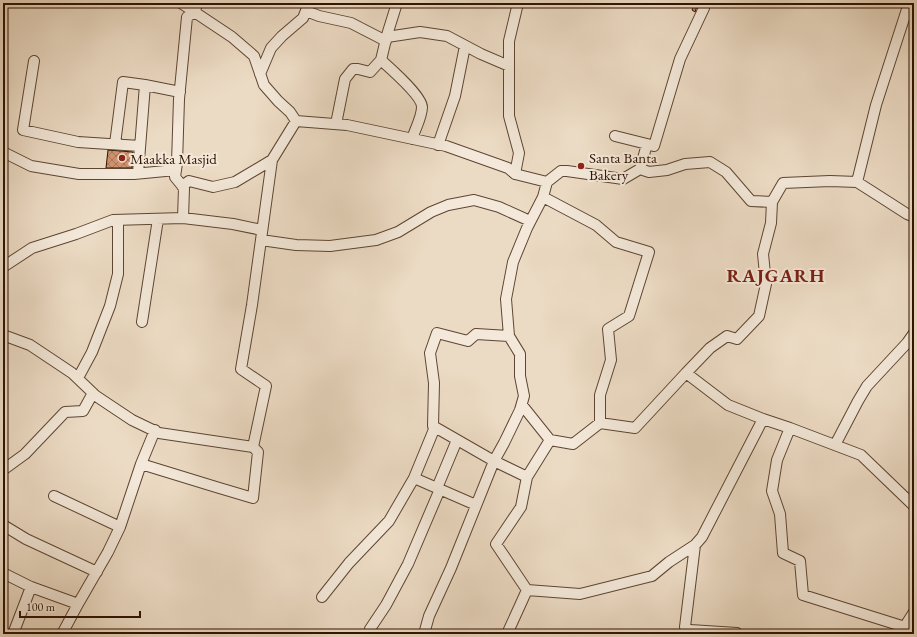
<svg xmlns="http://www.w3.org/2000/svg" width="917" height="637" font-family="'EB Garamond',serif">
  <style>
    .building { fill: url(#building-cross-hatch); stroke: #2f1301 }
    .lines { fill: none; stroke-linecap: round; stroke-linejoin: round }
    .minor-casing { stroke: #5e4532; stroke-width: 12 }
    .minor { stroke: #f3e8d9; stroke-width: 10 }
    .poi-dot { fill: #8f2418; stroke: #f3e8d9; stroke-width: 1.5 }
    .labels { text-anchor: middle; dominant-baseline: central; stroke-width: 4; stroke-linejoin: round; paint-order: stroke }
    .poi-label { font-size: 15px; fill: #2f1301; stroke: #f3e8d9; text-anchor: start }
    .district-label { font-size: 19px; font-weight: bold; letter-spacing: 1px; fill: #7a1f14; stroke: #f3e8d9 }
  </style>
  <defs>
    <pattern id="building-cross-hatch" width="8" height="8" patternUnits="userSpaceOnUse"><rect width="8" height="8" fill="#ce936f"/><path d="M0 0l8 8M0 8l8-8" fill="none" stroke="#a87759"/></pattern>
  </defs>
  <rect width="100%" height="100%" fill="#ecdbc4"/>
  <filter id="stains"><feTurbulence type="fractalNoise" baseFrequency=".005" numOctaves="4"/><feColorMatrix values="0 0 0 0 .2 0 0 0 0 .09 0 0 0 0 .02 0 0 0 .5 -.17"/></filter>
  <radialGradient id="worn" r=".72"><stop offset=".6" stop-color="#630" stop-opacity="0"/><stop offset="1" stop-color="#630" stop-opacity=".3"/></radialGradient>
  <path class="building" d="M695 3H698L695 12 692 10Z
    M108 150 133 152 132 168H106Z"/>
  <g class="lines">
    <g class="minor-casing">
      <path id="minor" d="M197 3 195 12 187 17 179 99 177 163 175 177 184 188 183 218 233 224 262 230
        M306 11 319 16 351 23 386 41
        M387 37 420 32 447 36 481 54 509 66
        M381 60C390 68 422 96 422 107 422 117 415 129 412 139
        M34 61 23 130 78 142 140 146
        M260 74 271 48 282 36 303 18 309 3
        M296 121 347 125 446 146 508 168 515 174 547 182
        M336 124 345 79 353 69H358L370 72 381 60 387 35 397 3
        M615 136 647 144
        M115 144 123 82 145 85 180 92
        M438 145 455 96 465 46
        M3 152 31 166 79 174H134L176 170
        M640 169 647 144 654 146 680 59 704 8 705 3
        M138 173 145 85
        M515 174 519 153 509 116V41L518 3
        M857 182 876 105 909 3
        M182 186 189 181 213 187 235 182 272 160
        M261 240 296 245 330 246 376 240 398 232 431 212 448 205 474 200 499 207 530 221
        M3 267 32 248 76 234 113 220 183 218
        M142 322 158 219
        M3 335 30 345 72 373 96 396 132 420 159 433 253 447
        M509 336 476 334 468 341 437 333 430 353 434 383 433 426 494 461 527 477 550 440 573 444 600 423V395L611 360 608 329 629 316 649 252 616 242 596 225 543 197
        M686 373 710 348 727 336 737 339 759 316 766 284 763 254 771 223 772 202
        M78 378 92 352 110 306 118 274V220
        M522 405 550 440
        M600 423 635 428 686 373 728 405 763 419
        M435 427 414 478 476 505
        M790 428 777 460 772 491 780 514 783 553 800 561 803 595 905 627
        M835 445 858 401 867 386 907 343 914 333
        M141 464 216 487 253 498 258 452 253 447 266 386 241 369 252 305 272 160 296 121 290 112 278 101 264 85 254 56 232 37 181 3
        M3 470 25 454 65 412 83 411 93 393
        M527 477 521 507 496 544 527 590 580 594 652 576 669 562 695 545 702 537 763 419 790 428 861 455 914 506
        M437 488 457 440
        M54 496 120 527
        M3 525 26 539 97 572
        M695 545 685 627 690 630 737 633 736 634
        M3 573 31 587 78 604
        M322 597 349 563 389 521 414 478
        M370 629 386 605 408 564 440 489
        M13 634 31 587
        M62 634 78 604 108 552 120 527 141 464 155 430
        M424 634 429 616 451 568 494 461 504 443 520 410 524 396 520 376V354L509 336 506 299 513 262 527 228 543 197 547 182 561 171H567L623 179 640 169 649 172 667 170 685 164 710 162 726 172 751 201 772 202 783 183 830 181 857 182 879 196 907 214 914 217
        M507 634 527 590
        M900 634 914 612"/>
    </g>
    <use href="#minor" class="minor"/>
  </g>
  <g class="poi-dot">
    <circle cx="122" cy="158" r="4"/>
    <circle cx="581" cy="166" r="4"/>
  </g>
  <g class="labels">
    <g class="poi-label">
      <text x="589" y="157">Santa Banta<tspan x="589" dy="17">Bakery</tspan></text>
      <text x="130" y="158">Maakka Masjid</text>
    </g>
    <g class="district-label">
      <text x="776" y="275">RAJGARH</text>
    </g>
  </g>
  <rect width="917" height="637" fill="none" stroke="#ecdbc4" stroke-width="16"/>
  <rect x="4" y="4" width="909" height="629" fill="none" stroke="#2f1301" stroke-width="2"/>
  <rect x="8" y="8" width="901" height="621" fill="none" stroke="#2f1301"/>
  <path d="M20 611v6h120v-6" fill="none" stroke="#2f1301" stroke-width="2"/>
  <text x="26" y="611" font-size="12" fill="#2f1301" stroke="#f3e8d9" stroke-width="3" paint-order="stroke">100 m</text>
  <rect width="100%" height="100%" filter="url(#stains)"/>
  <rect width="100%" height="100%" fill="url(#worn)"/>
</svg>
